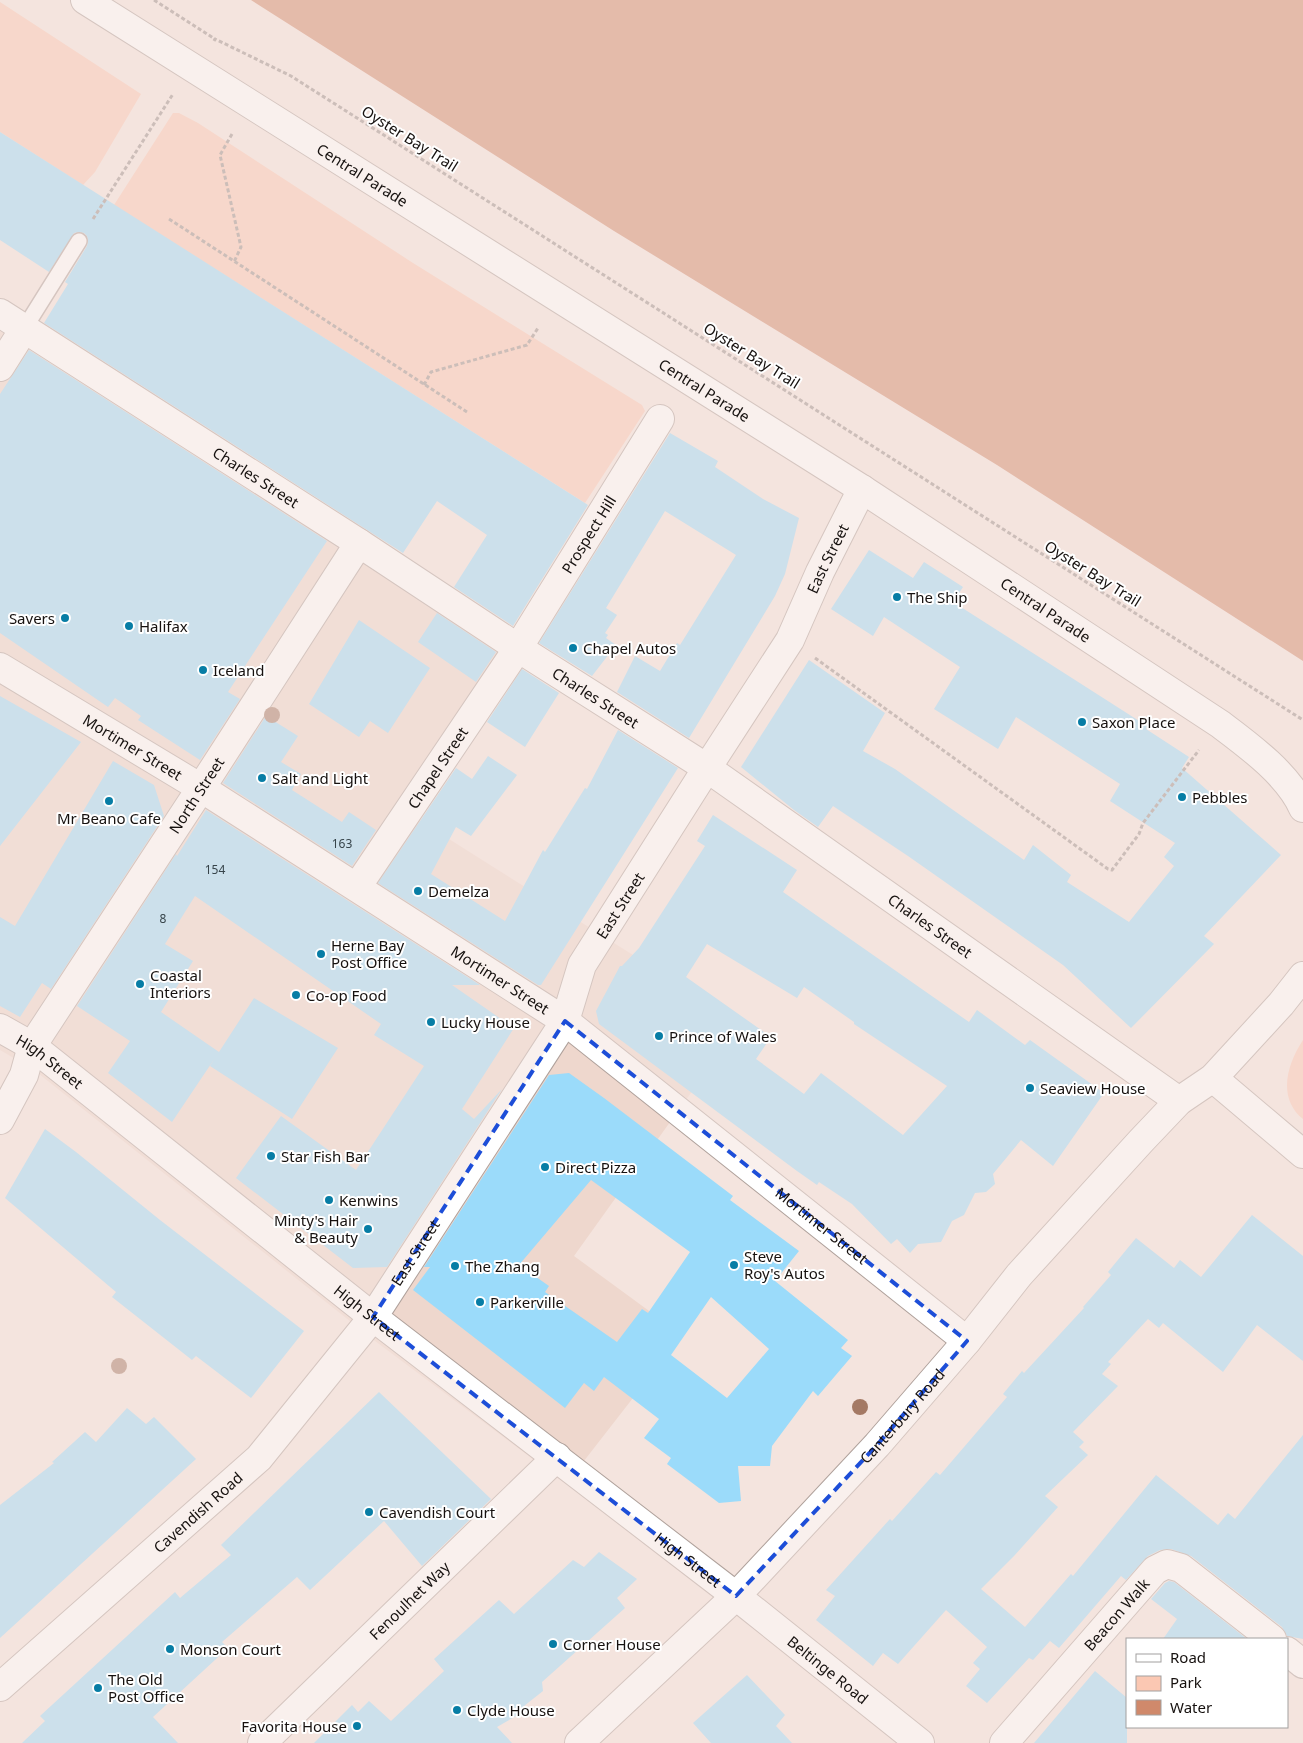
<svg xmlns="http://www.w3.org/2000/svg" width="1303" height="1743" font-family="'Noto Sans',sans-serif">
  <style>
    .built { fill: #eed7cd }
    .green { fill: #fbc8b3 }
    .water { fill: #d0896b }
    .building { fill: #9bdbfa; fill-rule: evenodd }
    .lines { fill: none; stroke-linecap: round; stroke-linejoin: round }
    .lane-casing { stroke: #afa19b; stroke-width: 18 }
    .street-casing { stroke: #afa19b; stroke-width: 30 }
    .secondary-casing { stroke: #afa19b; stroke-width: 30 }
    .path { stroke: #9c908c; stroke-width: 3; stroke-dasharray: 4 2.5; stroke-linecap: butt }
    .lane { stroke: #fff; stroke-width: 15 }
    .street { stroke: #fff; stroke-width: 28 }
    .secondary { stroke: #fff; stroke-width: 28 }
    .tree { fill: #a47964 }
    .marked { fill: none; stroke: #1d4ed8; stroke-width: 4; stroke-dasharray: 10 6; stroke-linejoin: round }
    .poi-dot { fill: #077da5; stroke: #fff; stroke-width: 2 }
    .labels { text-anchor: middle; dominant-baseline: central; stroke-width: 4; stroke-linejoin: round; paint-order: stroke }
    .number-label { font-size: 12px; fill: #37444a }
    .street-label { font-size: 15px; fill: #16110f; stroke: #fff }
    .poi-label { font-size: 15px; fill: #16110f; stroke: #fff; text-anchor: start }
  </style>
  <rect width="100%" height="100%" fill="#f4e4de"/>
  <path class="built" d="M0 321 522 656 411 815 741 1023 574 1256 682 1335 566 1484 375 1341 34 1070 0 1050Z"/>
  <path class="green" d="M0 2 141 94 95 172 83 185 0 132Z
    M173 113H179L198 123 413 263 642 405 645 411 585 503 114 205Z
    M1303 1040V1119C1277 1098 1287 1064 1303 1040Z"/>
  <path class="water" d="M251 0H1303V661L997 465 614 231Z"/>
  <path class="building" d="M0 132 588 505 513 626 454 587 487 535 437 501 403 553 44 323 68 284 65 282 87 246 88 241 87 236 84 233 79 232 74 233 49 272 0 240Z
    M29 350 327 541 228 692 240 699 200 760 138 720 141 716 115 698 108 707 0 633V394Z
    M670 433 718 461 715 467 763 499 799 518 785 574 775 596 689 738 617 692 635 656 660 671 677 643 680 645 736 555 665 511 606 608 617 615 605 633 608 635 606 638 616 645 592 676 539 643Z
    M869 550 913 578 924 562 963 587 953 602 1147 726 1146 729 1189 757 1182 768 1281 855 1204 936 1214 944 1131 1028 1063 965 908 856 833 806 818 827 794 810 741 767 809 660 885 713 863 751 895 769 1024 860 1033 845 1071 875 1067 882 1129 922 1174 866 1164 857 1175 843 1110 801 1120 784 1016 717 998 749 934 709 960 667 884 617 873 636 831 609Z
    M437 613 496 652 476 682 418 642Z
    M359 620 430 668 388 733 370 721 359 737 309 704Z
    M522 669 559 693 525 747 487 722Z
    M0 696 81 742 0 846Z
    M266 716 298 736 281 762 301 774 292 790 342 822 349 812 376 830 352 866 223 783Z
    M618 730 678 768 541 985H538L378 883 456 768 472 779 488 756 517 775 471 836 456 827 431 874 505 921 543 850 545 852 585 788 587 789Z
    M113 761 154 785 164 816 51 989 42 983 20 1017 0 1006V917L15 926Z
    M206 810 480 985H452L514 1028 462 1109 474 1119 502 1089 387 1267 353 1268 236 1178 281 1116 356 1170 424 1066 374 1035 381 1024 195 896 165 944 193 961 161 1012 219 1052 254 998 338 1048 292 1119 210 1066 215 1058 172 1122 108 1073 130 1041 77 1006 176 854 177 856Z
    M713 815 797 870 783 892 969 1022 977 1010 1025 1045 1030 1040 1104 1093 1053 1166 1021 1140 993 1174 995 1184 986 1192 975 1193 964 1215 952 1221 941 1242 918 1244 910 1253 897 1239 891 1244 852 1204 819 1182 817 1185 797 1171 599 1024 596 1011 620 966H622L639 948 705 846 697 841ZM707 944 797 998 804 987 854 1022V1024L947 1086 903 1135 821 1073 804 1094 756 1059 771 1037 686 977Z
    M569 1073 604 1098 733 1196 730 1200 799 1251 775 1281 848 1340 841 1348 852 1356 818 1396 813 1391 772 1446 770 1466H738L741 1501 719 1503 667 1464 671 1458 644 1438 659 1419 604 1377 594 1391 584 1383 565 1408 413 1290 430 1267H424L549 1075ZM591 1180 690 1252 648 1313 642 1309 617 1342 545 1292 549 1286 519 1265ZM711 1297 769 1349 727 1398 671 1355Z
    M45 1129 76 1152 160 1220 304 1331 251 1398 196 1356 192 1360 112 1297 116 1292 5 1198Z
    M1252 1215 1303 1256V1361L1257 1325 1223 1372 1163 1323 1159 1328 1148 1319 1108 1362 1111 1364 1102 1374 1118 1386 1073 1432 1084 1442 1079 1447 1088 1455 1045 1496 1058 1507 1014 1556 981 1589 1025 1627 1071 1574 1073 1576 1156 1475 1218 1525 1228 1513 1235 1519 1303 1435V1639L1287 1636 1282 1627 1191 1556 1171 1549 1160 1550 1148 1556 1126 1580 1121 1576 1059 1648 1050 1641 1033 1660 1029 1658 987 1703 966 1686 980 1669 973 1663 987 1647 946 1610 898 1664 883 1653 873 1666 816 1620 835 1596 826 1590 890 1519 892 1521 936 1472 940 1475 1007 1397 1003 1394 1022 1371 1024 1373 1084 1308 1083 1307 1111 1275 1108 1272 1136 1238 1174 1268 1180 1260 1201 1277Z
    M379 1392 491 1499 422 1566 384 1521 310 1590 297 1577 222 1642 228 1648 153 1717 178 1743H22L45 1721 40 1716 175 1592 180 1598 231 1555 221 1545Z
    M127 1408 146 1424 154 1417 196 1459 0 1638V1505L54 1463 52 1462 85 1432 96 1442Z
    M599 1552 637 1579 617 1598 625 1608 542 1682 543 1691 519 1710 521 1713 497 1727 512 1743H314L352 1705 358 1712 369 1701 391 1721 444 1671 434 1659 499 1600 514 1614 573 1560 584 1567Z
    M1169 1581 1174 1582 1247 1639H1163L1177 1619 1151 1599 1165 1583Z
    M1095 1671 1127 1698V1743H1034Z
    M747 1675 785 1715 776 1726 792 1743H711L693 1723Z"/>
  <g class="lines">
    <g class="lane-casing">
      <path id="lane" d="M24 329 79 241"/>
    </g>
    <g class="street-casing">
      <g id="street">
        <path id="s1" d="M0 313 359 543 518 648 707 768 1179 1101"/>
        <path d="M0 367 24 329"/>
        <path id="s2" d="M0 667 201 788 565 1021 967 1341"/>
        <path id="s3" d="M357 887 518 648 660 419"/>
        <path d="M1213 1078 1303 1154"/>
        <path id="s4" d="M0 1120 24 1075 32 1046 201 788 359 543"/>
        <path d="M1287 1651 1303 1664"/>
        <path id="s5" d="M0 1687 259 1458 373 1317 565 1021 582 965 707 768 790 640 820 572 862 489"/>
        <path id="s6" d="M262 1743 557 1457"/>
        <path id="s7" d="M1004 1743 1155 1570 1167 1564 1181 1568 1272 1639"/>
      </g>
    </g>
    <g class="secondary-casing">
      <g id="secondary">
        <path id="s8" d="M85 0 862 489 1220 724C1248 745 1289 775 1303 808"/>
        <path id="s9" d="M0 1028 32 1046 373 1317 736 1596 920 1743"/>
        <path id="s10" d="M579 1743 736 1596 877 1445 967 1341 1019 1275 1141 1141 1179 1101 1213 1078 1281 1004 1303 976"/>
      </g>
    </g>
    <path class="path" d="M154 0 215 39
      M214 41 215 39 291 76 1303 720
      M232 134 220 155 241 247 234 262
      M93 219 173 94
      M169 219 467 412
      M424 385 431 372 527 345 538 328
      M815 658 1108 869 1112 870 1139 834 1143 823 1199 750"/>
    <use href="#lane" class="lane"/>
    <use href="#street" class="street"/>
    <use href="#secondary" class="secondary"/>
  </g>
  <g class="tree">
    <circle cx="272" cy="715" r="8"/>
    <circle cx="119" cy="1366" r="8"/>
    <circle cx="860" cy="1407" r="8"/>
  </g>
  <path d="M0 0H1303V1743H0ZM565 1021 967 1341 877 1445 736 1596 373 1317Z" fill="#f4e4de" fill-opacity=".55" fill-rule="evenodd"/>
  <path class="marked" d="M565 1021 967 1341 877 1445 736 1596 373 1317Z"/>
  <g class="poi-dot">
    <circle cx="897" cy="597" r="5"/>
    <circle cx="65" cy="618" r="5"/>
    <circle cx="129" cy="626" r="5"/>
    <circle cx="573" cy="648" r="5"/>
    <circle cx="203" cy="670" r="5"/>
    <circle cx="1082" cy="722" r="5"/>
    <circle cx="262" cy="778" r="5"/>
    <circle cx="1182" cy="797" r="5"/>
    <circle cx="109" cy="801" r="5"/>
    <circle cx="418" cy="891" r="5"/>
    <circle cx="321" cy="954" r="5"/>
    <circle cx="140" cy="984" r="5"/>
    <circle cx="296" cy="995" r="5"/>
    <circle cx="431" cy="1022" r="5"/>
    <circle cx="659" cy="1036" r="5"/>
    <circle cx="1030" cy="1088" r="5"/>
    <circle cx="271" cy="1156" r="5"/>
    <circle cx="545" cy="1167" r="5"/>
    <circle cx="329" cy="1200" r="5"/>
    <circle cx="368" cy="1229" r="5"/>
    <circle cx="734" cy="1265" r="5"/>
    <circle cx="455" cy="1266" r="5"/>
    <circle cx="480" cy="1302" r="5"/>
    <circle cx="369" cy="1512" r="5"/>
    <circle cx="553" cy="1644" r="5"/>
    <circle cx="170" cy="1649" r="5"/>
    <circle cx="98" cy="1688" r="5"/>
    <circle cx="457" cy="1710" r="5"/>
    <circle cx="357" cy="1726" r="5"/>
  </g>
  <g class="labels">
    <g class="number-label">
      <text x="342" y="843">163</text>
      <text x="215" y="869">154</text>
      <text x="163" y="918">8</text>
    </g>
    <g class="street-label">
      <text transform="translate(410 138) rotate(32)">Oyster Bay Trail</text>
      <text stroke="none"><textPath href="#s8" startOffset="328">Central Parade</textPath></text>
      <text transform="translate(752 355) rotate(32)">Oyster Bay Trail</text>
      <text stroke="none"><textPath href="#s8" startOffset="732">Central Parade</textPath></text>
      <text stroke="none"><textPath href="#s1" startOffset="304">Charles Street</textPath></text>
      <text stroke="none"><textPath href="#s3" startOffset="422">Prospect Hill</textPath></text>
      <text stroke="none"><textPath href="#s5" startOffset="1414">East Street</textPath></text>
      <text transform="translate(1093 573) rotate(32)">Oyster Bay Trail</text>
      <text stroke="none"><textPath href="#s8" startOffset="1138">Central Parade</textPath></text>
      <text stroke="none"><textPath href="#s1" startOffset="709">Charles Street</textPath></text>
      <text stroke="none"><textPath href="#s2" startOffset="155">Mortimer Street</textPath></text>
      <text stroke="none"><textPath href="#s3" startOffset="144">Chapel Street</textPath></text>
      <text stroke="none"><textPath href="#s4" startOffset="381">North Street</textPath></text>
      <text stroke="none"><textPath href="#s5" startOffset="1009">East Street</textPath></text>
      <text stroke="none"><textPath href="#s1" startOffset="1114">Charles Street</textPath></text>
      <text stroke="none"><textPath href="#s2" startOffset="590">Mortimer Street</textPath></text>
      <text stroke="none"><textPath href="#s9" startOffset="60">High Street</textPath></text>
      <text stroke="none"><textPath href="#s2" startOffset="995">Mortimer Street</textPath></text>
      <text stroke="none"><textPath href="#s5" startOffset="604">East Street</textPath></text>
      <text stroke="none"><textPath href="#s9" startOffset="465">High Street</textPath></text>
      <text stroke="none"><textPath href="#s10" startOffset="460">Canterbury Road</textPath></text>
      <text stroke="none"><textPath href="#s5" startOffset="264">Cavendish Road</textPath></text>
      <text stroke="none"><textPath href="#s9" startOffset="870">High Street</textPath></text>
      <text stroke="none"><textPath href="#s6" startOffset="205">Fenoulhet Way</textPath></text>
      <text stroke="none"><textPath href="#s7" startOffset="171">Beacon Walk</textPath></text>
      <text stroke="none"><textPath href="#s9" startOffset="1048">Beltinge Road</textPath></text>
    </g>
    <g class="poi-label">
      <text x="907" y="597">The Ship</text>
      <text x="55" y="618" text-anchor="end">Savers</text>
      <text x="139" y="626">Halifax</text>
      <text x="583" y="648">Chapel Autos</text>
      <text x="213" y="670">Iceland</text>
      <text x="1092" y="722">Saxon Place</text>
      <text x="272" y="778">Salt and Light</text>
      <text x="1192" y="797">Pebbles</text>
      <text x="109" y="818" text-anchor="middle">Mr Beano Cafe</text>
      <text x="428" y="891">Demelza</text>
      <text x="331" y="945">Herne Bay<tspan x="331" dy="17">Post Office</tspan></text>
      <text x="150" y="975">Coastal<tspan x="150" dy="17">Interiors</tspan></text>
      <text x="306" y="995">Co-op Food</text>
      <text x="441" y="1022">Lucky House</text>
      <text x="669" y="1036">Prince of Wales</text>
      <text x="1040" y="1088">Seaview House</text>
      <text x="281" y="1156">Star Fish Bar</text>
      <text x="555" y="1167">Direct Pizza</text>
      <text x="339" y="1200">Kenwins</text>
      <text x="358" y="1220" text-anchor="end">Minty's Hair<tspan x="358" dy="17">&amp; Beauty</tspan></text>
      <text x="744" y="1256">Steve<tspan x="744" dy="17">Roy's Autos</tspan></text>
      <text x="465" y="1266">The Zhang</text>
      <text x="490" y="1302">Parkerville</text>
      <text x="379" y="1512">Cavendish Court</text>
      <text x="563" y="1644">Corner House</text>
      <text x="180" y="1649">Monson Court</text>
      <text x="108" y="1679">The Old<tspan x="108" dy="17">Post Office</tspan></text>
      <text x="467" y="1710">Clyde House</text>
      <text x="347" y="1726" text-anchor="end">Favorita House</text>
    </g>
  </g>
  <rect x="1126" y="1638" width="162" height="90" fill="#ffffff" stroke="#a2a09f"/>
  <rect x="1136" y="1654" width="25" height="8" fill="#ffffff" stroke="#a2a09f"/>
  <text x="1170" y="1663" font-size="15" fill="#16110f">Road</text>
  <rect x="1136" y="1676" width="25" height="15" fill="#fbc8b3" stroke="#a2a09f"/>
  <text x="1170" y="1688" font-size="15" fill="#16110f">Park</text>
  <rect x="1136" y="1700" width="25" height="15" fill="#d0896b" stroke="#a2a09f"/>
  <text x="1170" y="1713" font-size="15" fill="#16110f">Water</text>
</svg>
